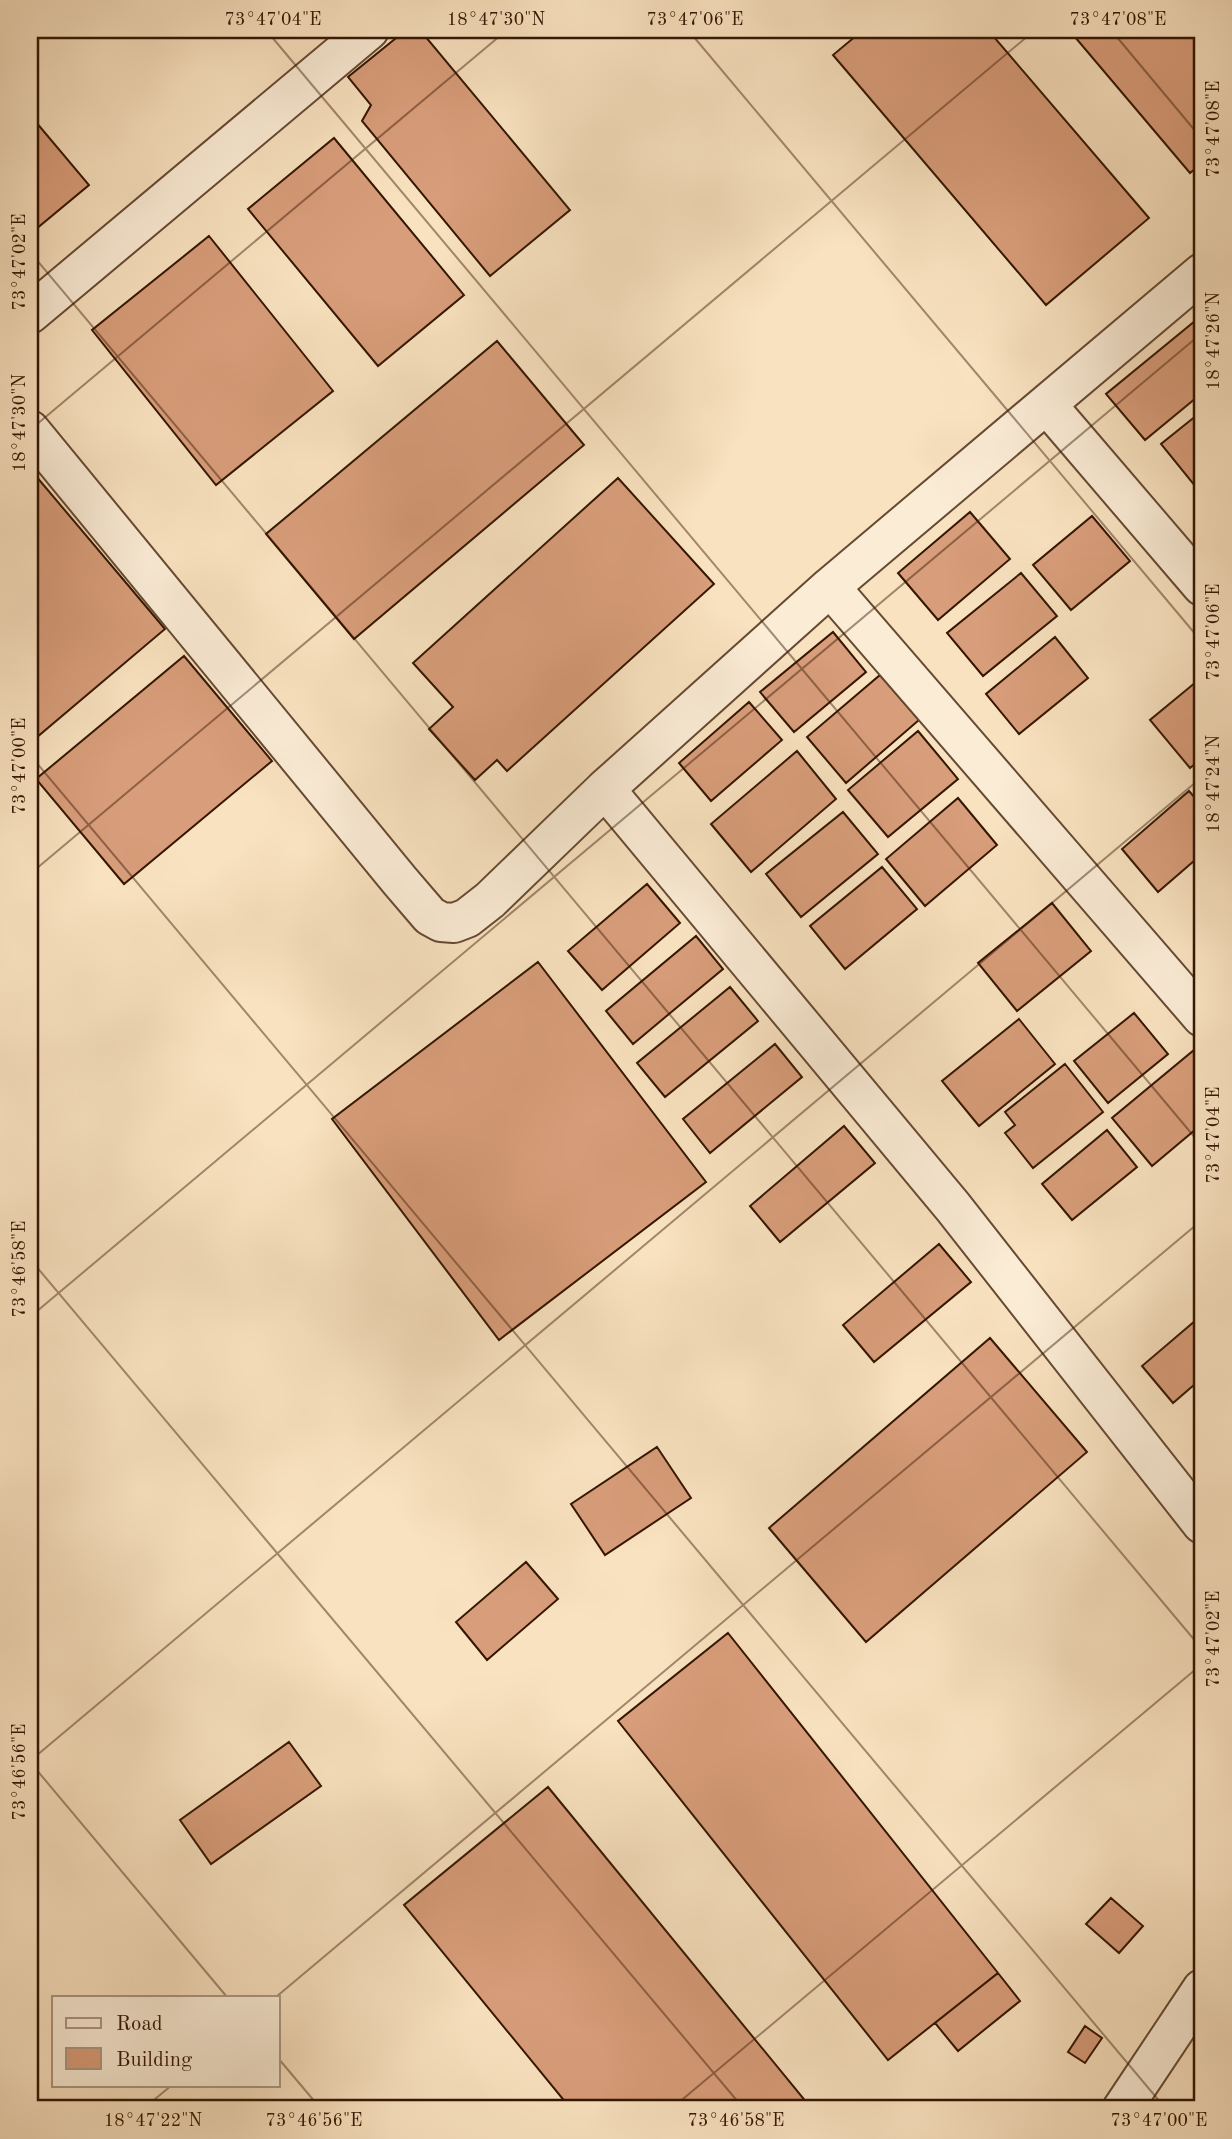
<svg xmlns="http://www.w3.org/2000/svg" width="1232" height="2139" font-family="'Old Standard TT',serif">
  <style>
    .building { fill: #d89d7a; stroke: #351602; stroke-width: 2 }
    .lines { fill: none; stroke-linecap: round; stroke-linejoin: round }
    .minor-casing { stroke: #664932; stroke-width: 42 }
    .minor { stroke: #fbecd6; stroke-width: 38 }
    .ticks { fill: none; stroke: #351602; stroke-width: 2; stroke-opacity: 0.45 }
    .neatline { fill: none; stroke: #351602; stroke-width: 2.5 }
    .ticks-label { font-size: 18px; text-anchor: middle; fill: #351602 }
  </style>
  <rect width="100%" height="100%" fill="#f9e2c0"/>
  <filter id="stains"><feTurbulence type="fractalNoise" baseFrequency=".00286" numOctaves="4"/><feColorMatrix values="0 0 0 0 .2 0 0 0 0 .09 0 0 0 0 .02 0 0 0 .5 -.17"/></filter>
  <radialGradient id="worn" r=".72"><stop offset=".6" stop-color="#630" stop-opacity="0"/><stop offset="1" stop-color="#630" stop-opacity=".3"/></radialGradient>
  <path class="building" d="M406 30H420L570 210 490 276 362 121 371 105 348 77Z
    M863 30H988L1149 218 1046 305 833 55Z
    M1069 30H1202V163L1190 173Z
    M30 115 89 185 30 234Z
    M334 138 464 295 378 366 248 209Z
    M209 236 333 391 216 485 92 330Z
    M1195 321 1202 330V393L1145 440 1106 394Z
    M497 341 584 445 354 639 266 534Z
    M1202 411V481L1195 486 1161 444Z
    M30 469 165 629 30 743Z
    M618 478 714 584 507 771 497 760 475 780 429 729 453 707 413 663Z
    M970 512 1010 559 938 620 898 573Z
    M1092 516 1130 561 1071 610 1033 565Z
    M1021 573 1057 616 983 676 947 633Z
    M833 632 866 672 794 732 760 692Z
    M1055 637 1088 678 1019 734 986 694Z
    M184 656 272 761 124 884 36 779Z
    M880 675 919 720 846 783 807 737Z
    M1202 677V758L1190 768 1150 720Z
    M749 702 782 740 711 801 679 763Z
    M918 731 958 779 888 837 848 790Z
    M797 751 836 799 751 872 711 824Z
    M1189 791 1202 806V854L1158 892 1122 849Z
    M958 798 997 845 925 906 886 859Z
    M843 812 878 854 801 917 766 874Z
    M882 867 917 909 845 969 810 926Z
    M647 884 680 923 602 990 568 951Z
    M1052 903 1091 951 1017 1011 978 963Z
    M696 936 723 969 633 1044 606 1011Z
    M538 962 706 1182 499 1340 332 1119Z
    M730 987 758 1021 665 1097 637 1063Z
    M1134 1013 1168 1054 1108 1103 1074 1061Z
    M1019 1019 1055 1064 979 1126 942 1081Z
    M775 1044 802 1077 710 1153 683 1119Z
    M1194 1050 1202 1060V1124L1152 1166 1112 1118Z
    M1065 1064 1103 1112 1033 1168 1005 1133 1015 1125 1005 1112Z
    M844 1126 875 1163 780 1242 750 1206Z
    M1107 1130 1137 1167 1072 1220 1042 1184Z
    M939 1244 971 1282 874 1362 843 1325Z
    M1202 1315V1378L1173 1403 1142 1366Z
    M990 1338 1087 1452 866 1642 769 1528Z
    M657 1447 691 1498 605 1555 571 1504Z
    M526 1562 558 1599 487 1660 456 1622Z
    M728 1633 998 1973 888 2060 618 1721Z
    M289 1742 321 1786 211 1864 180 1820Z
    M548 1787 812 2109H571L404 1905Z
    M1111 1898 1143 1926 1119 1953 1086 1924Z
    M998 1973 1020 2001 958 2051 935 2023Z
    M1085 2026 1102 2038 1085 2063 1068 2052Z"/>
  <g class="lines">
    <g class="minor-casing">
      <path id="minor" d="M30 314 369 30
        M1047 405 1202 586
        M30 430 400 881 430 916 441 922 454 923 467 918 490 900 605 789 830 587 1202 273
        M830 587 1202 1017
        M605 789 953 1207 1202 1524
        M1122 2109 1202 1989"/>
    </g>
    <use href="#minor" class="minor"/>
  </g>
  <path class="ticks" d="M266 30 1202 1146M688 30 1202 642M1111 30 1202 139M30 252 1202 1649M30 430 507 30M30 755 1166 2109M30 874 1035 30M30 1259 744 2109M30 1317 1202 333M30 1761 1202 777M30 1762 227 1997M276 1997 1202 1220M278 2058 321 2109M143 2109 172 2085M671 2109 1202 1664M1200 2109 1202 2107"/>
  <rect width="1232" height="2139" fill="none" stroke="#f9e2c0" stroke-width="77"/>
  <rect x="52" y="1996" width="228" height="91" fill="#fbecd6" stroke="#ac9681" stroke-width="2"/>
  <rect x="66" y="2018" width="35" height="10" fill="#fbecd6" stroke="#ac9681" stroke-width="2"/>
  <text x="116" y="2030" font-size="21" fill="#351602">Road</text>
  <rect x="66" y="2048" width="35" height="21" fill="#d89d7a" stroke="#ac9681" stroke-width="2"/>
  <text x="116" y="2066" font-size="21" fill="#351602">Building</text>
  <rect x="38" y="38" width="1156" height="2062" class="neatline"/>
  <g class="ticks-label">
    <text x="273" y="25">73°47'04"E</text>
    <text x="496" y="25">18°47'30"N</text>
    <text x="695" y="25">73°47'06"E</text>
    <text x="1118" y="25">73°47'08"E</text>
    <text transform="translate(1213 129) rotate(-90)" y="6">73°47'08"E</text>
    <text transform="translate(19 262) rotate(-90)" y="6">73°47'02"E</text>
    <text transform="translate(1213 341) rotate(-90)" y="6">18°47'26"N</text>
    <text transform="translate(19 423) rotate(-90)" y="6">18°47'30"N</text>
    <text transform="translate(1213 632) rotate(-90)" y="6">73°47'06"E</text>
    <text transform="translate(19 766) rotate(-90)" y="6">73°47'00"E</text>
    <text transform="translate(1213 784) rotate(-90)" y="6">18°47'24"N</text>
    <text transform="translate(1213 1135) rotate(-90)" y="6">73°47'04"E</text>
    <text transform="translate(19 1269) rotate(-90)" y="6">73°46'58"E</text>
    <text transform="translate(1213 1639) rotate(-90)" y="6">73°47'02"E</text>
    <text transform="translate(19 1772) rotate(-90)" y="6">73°46'56"E</text>
    <text x="153" y="2126">18°47'22"N</text>
    <text x="314" y="2126">73°46'56"E</text>
    <text x="736" y="2126">73°46'58"E</text>
    <text x="1159" y="2126">73°47'00"E</text>
  </g>
  <rect width="100%" height="100%" filter="url(#stains)"/>
  <rect width="100%" height="100%" fill="url(#worn)"/>
</svg>
